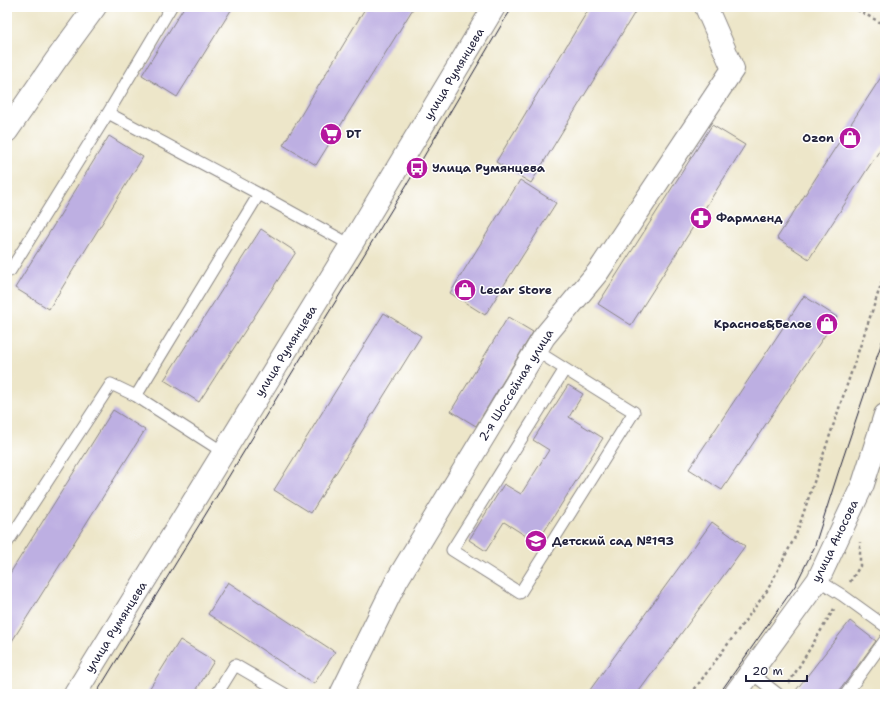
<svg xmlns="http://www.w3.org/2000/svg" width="892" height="701" font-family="'Shantell Sans',sans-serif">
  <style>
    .building { fill: #bdafe2 }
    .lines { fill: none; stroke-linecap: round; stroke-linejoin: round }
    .lane-casing { stroke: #888482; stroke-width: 13 }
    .street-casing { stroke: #888482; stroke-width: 24 }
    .secondary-casing { stroke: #888482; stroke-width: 24 }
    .path { stroke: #888482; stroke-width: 2.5; stroke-dasharray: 3 3; stroke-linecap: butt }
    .lane { stroke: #fff; stroke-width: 11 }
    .street { stroke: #fff; stroke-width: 22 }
    .secondary { stroke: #fff; stroke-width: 22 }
    .tram { stroke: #22223b; stroke-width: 1 }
    .labels { text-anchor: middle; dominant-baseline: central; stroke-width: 3; stroke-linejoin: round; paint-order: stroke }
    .street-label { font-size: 12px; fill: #22223b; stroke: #fff }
    .poi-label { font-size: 12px; font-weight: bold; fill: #22223b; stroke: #fff; text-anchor: start }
  </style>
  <rect width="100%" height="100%" fill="#fff"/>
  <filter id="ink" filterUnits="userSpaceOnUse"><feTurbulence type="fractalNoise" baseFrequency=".025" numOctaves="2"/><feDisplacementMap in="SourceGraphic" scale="8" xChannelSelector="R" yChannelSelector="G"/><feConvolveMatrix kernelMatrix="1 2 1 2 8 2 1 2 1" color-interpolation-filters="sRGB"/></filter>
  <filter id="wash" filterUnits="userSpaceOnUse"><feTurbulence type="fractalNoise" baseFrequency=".012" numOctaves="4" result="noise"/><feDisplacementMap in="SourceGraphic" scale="16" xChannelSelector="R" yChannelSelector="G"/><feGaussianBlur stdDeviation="0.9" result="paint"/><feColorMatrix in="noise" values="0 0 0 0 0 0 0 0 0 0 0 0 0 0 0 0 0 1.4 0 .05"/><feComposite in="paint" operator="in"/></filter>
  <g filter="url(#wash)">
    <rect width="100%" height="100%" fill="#ede6c9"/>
    <g id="blocks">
      <path class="building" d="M184 7H233L177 97 142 75Z
        M366 7H414L316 165 283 145Z
        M590 7H638L531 183 496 162Z
        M885 71V142L809 259 777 238Z
        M712 125 745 145 631 325 598 304Z
        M109 136 143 157 49 309 15 288Z
        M520 180 556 203 485 315 450 293Z
        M261 229 296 252 199 402 164 380Z
        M804 296 837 317 722 490 689 469Z
        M384 313 421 336 311 513 274 490Z
        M508 317 533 332 476 426 451 411Z
        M568 385 583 394 569 417 603 438 537 543 504 522 486 551 469 540 504 484 521 494 549 450 533 440Z
        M113 410 145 430 7 649V578Z
        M712 522 745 546 637 694H587Z
        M228 582 335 652 314 684 208 614Z
        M850 621 876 641 837 694H793Z
        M180 640 214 661 194 694H146Z"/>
    </g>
  </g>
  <g filter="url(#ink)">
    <use href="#blocks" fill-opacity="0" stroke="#888482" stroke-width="1"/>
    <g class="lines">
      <g class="lane-casing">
        <path id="lane" d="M108 113 171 7
          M7 269 10 271 108 113 259 194
          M535 350C568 371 601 392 634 412L520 593 452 550 565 369
          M136 396 259 194 351 245
          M7 543 111 384 136 396 223 452
          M818 580 842 595 885 626
          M751 673 778 694
          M217 694 235 665 285 694
          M846 694 885 640"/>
      </g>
      <g class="street-casing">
        <path id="street" d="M7 131 56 60 95 7
          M75 694 351 245 494 7
          M341 694 397 580 544 337 598 272 733 69 706 7"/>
      </g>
      <g class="secondary-casing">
        <path id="secondary" d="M735 694 818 580 863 484 885 415"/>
      </g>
      <path class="path" d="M852 7 885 25
        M850 582 860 566V542
        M789 683 834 609
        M691 694 767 591 796 535 885 273"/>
      <use href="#lane" class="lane"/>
      <use href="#street" class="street"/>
      <use href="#secondary" class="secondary"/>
      <path class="tram" d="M96 694 417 168 505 19 513 7
        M719 694 795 586 814 548 839 470 885 333"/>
    </g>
  </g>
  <defs>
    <g id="supermarket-disc" transform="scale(1.15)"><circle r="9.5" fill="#b5179e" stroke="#fff"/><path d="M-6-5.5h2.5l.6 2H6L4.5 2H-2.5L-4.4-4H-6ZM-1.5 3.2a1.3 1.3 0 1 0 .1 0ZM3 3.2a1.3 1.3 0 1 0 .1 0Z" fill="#fff"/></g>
    <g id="shop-disc" transform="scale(1.15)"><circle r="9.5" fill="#b5179e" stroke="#fff"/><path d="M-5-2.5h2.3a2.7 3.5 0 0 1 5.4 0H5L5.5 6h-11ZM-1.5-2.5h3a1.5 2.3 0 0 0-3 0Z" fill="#fff"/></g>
    <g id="bus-disc" transform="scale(1.15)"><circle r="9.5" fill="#b5179e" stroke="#fff"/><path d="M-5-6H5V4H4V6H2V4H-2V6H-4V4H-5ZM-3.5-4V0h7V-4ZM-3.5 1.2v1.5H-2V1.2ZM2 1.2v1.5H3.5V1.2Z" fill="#fff"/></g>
    <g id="pharmacy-disc" transform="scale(1.15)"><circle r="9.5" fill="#b5179e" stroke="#fff"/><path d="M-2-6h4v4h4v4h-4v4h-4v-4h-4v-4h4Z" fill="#fff"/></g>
    <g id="school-disc" transform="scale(1.15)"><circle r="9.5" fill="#b5179e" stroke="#fff"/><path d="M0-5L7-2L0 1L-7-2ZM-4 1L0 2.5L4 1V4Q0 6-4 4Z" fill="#fff"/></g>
  </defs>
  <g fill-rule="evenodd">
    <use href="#supermarket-disc" x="331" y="134"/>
    <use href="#shop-disc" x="850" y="138"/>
    <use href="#bus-disc" x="417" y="168"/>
    <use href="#pharmacy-disc" x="701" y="218"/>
    <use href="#shop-disc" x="465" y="290"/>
    <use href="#shop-disc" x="827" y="324"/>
    <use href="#school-disc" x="536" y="541"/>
  </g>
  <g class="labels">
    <g class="street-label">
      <text transform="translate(454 74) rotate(-59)">улица Румянцева</text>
      <text transform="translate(286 351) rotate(-58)">улица Румянцева</text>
      <text transform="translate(516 385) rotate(-58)">2-я Шоссейная улица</text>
      <text transform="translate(835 541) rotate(-64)">улица Аносова</text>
      <text transform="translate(116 627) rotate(-58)">улица Румянцева</text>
    </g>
    <g class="poi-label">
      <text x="346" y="134">DT</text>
      <text x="834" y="138" text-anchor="end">Ozon</text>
      <text x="432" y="168">Улица Румянцева</text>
      <text x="716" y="218">Фармленд</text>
      <text x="480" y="290">Lecar Store</text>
      <text x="812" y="324" text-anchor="end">Красное&amp;Белое</text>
      <text x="552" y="541">Детский сад №193</text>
    </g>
  </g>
  <rect width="892" height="701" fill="none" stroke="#fff" stroke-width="24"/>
  <path d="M746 675v6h61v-6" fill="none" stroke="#22223b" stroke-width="2"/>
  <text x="752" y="675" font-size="12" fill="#22223b" stroke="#ffffff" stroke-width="3" paint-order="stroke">20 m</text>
</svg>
